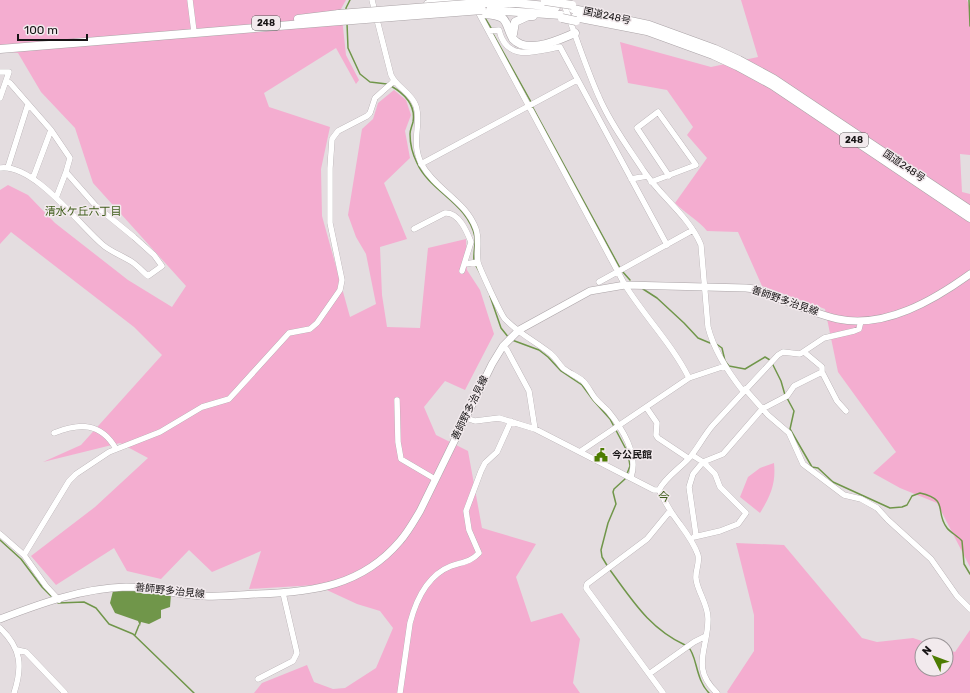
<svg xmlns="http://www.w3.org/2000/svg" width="970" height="693" font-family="Rubik,'Noto Sans JP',sans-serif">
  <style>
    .green { fill: #f4add0 }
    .water { fill: #70964a }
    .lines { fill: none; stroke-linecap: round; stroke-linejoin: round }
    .stream { stroke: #70964a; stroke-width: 1.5 }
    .minor-casing { stroke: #aba4a7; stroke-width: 6 }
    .major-casing { stroke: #aba4a7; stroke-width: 8 }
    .highway-casing { stroke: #aba4a7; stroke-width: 9 }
    .minor { stroke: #fff; stroke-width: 5.5 }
    .major { stroke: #fff; stroke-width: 7 }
    .highway { stroke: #fff; stroke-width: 8 }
    .highway-bridge-casing { stroke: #aba4a7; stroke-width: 9; stroke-linecap: butt }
    .highway-bridge { stroke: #fff; stroke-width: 8 }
    .labels { text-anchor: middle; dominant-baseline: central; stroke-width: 3; stroke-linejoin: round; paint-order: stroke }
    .shield { fill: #f2eaed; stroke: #595456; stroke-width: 1 }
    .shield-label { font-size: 9px; font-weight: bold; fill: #171415 }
    .street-label { font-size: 10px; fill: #171415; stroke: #f2eaed }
    .poi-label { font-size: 10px; font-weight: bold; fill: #171415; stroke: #f2eaed; text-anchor: start }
    .neighbourhood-label { font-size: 11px; fill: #3f5d1b; stroke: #f2eaed }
    .quarter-label { font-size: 12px; fill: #3f5d1b; stroke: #f2eaed }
  </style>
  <rect width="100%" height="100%" fill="#e4dde0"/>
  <path class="green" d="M0 0H346L341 9 346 55 359 80 356 84 336 48 264 93 269 107 330 127 321 169 322 216 350 317 376 304 366 254 356 237 348 215 362 129 373 119 378 103 394 90 406 100 411 115 405 131 410 158 384 183 407 239 380 247 382 295 387 327 420 328 428 248 466 239 467 270 480 290 494 334 465 390 445 381 424 407 436 435 468 451 482 528 536 544 516 577 531 622 562 613 580 639 573 683 580 693H254L262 683 307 665 314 682 333 689 345 688 376 668 393 628 380 611 357 604 316 585 249 589 261 551 212 572 189 550 161 579 127 571 114 548 56 585 31 556 95 507 148 458 120 443 43 462 81 445 162 355 134 327 11 232 0 244V190L8 185 28 195 55 223 128 280 172 307 186 286 93 183 75 128 41 92 18 53 0 50Z
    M741 0H967L970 8V155L960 154 962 192 970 194V567L937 503 900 488 873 473 896 452 838 372 825 309 762 286 738 232 707 231C700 222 684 212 675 203L707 158 687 135 693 127 667 90 628 83 620 42 711 67 758 57Z
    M774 463C776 483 771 495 760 513L740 497 748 477 760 468Z
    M736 543 784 545 862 638 877 642 913 638 934 645H922V669H946V649L955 652 970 630V693H728L727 692 754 651V615Z"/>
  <path class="water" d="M135 590 144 594H171L170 607 161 610V618L149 624 141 622 140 626 138 621 115 613 110 603 113 591Z"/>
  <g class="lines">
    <path class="stream" d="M969 0 970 26
      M346 11V8L350 0
      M485 18 491 28
      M347 23 348 48 360 74 370 82 387 84
      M492 32 531 102
      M391 86C405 94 416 105 413 122 412 126 410 130 410 134 410 143 413 155 417 163 430 192 468 203 475 237 476 244 473 253 474 261
      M532 106 620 268
      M475 264 480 273
      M622 271 630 280
      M643 289 657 298 684 323 698 338 710 343
      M490 296 501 328 509 338
      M512 340 539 350 548 357 561 371 582 385 593 400 610 419 628 453 630 466 625 479 614 489 613 492 616 504 608 523 601 550 602 557 608 567
      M715 343 722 348 725 361 729 366 745 369 765 357 770 360
      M772 363 781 381 785 395
      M787 398 794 411 790 429 812 467 818 468 833 482 890 508 902 507 907 505 912 496 920 493C950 500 934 511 947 528 951 533 958 536 962 541L964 564 970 574
      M0 540 21 559 42 587 51 596
      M610 570C633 601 649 628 685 645
      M58 603 84 602 96 608 109 624 133 634 194 693
      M135 635 139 625
      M688 647C697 654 695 679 709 693"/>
    <g class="minor-casing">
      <path id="minor" d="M190 0 194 32
        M372 0 391 75C397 88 411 92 416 106 422 124 410 142 422 165 436 190 466 201 476 229 480 241 476 251 478 262 479 267 501 315 505 319 518 333 536 342 551 354 556 358 558 363 563 368 569 373 577 376 583 381 588 386 591 393 595 398 599 403 604 407 608 411 622 428 639 455 631 477
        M563 2C575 33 585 66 599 97 610 123 628 147 643 170 660 196 689 216 701 245L708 327C714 351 728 372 743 391
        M476 8 625 285C645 317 672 344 689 378
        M489 31 499 30C507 63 535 51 560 47L667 245
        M0 72H9L0 98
        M6 81 10 83 51 130 70 158 66 172 56 198
        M421 164 577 80
        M8 167 28 104
        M0 168C34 163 79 225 103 245 111 252 123 256 132 262 138 266 143 272 148 276L162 266 154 255 134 237 96 206 66 172
        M33 178 51 130
        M631 179 647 176
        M651 182 696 165 658 112 637 128 669 176
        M414 229 445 213C459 212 467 232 471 242L462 271
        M465 264 478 262
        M599 282 693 230
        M503 346 507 350 529 391 535 429
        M822 372 837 401 846 411
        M745 389 768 415 789 433 803 464 844 495 861 499 877 508 888 520 931 559 957 596 970 609
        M397 400 398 442 401 459 435 479
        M646 407 657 423 656 435 658 438 688 458
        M466 418 475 421 499 418 535 429 654 490H659
        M54 433C79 423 101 422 116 449
        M581 451 689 378 725 366
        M692 455 703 462 715 474 720 487 746 513 738 524 720 531 694 537
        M659 490C666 476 681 468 691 456 699 446 705 434 713 425L778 355 783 352 800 354 824 338 854 331 859 329 861 321
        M659 490C664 499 668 508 674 516 683 529 693 540 698 555 700 564 695 570 696 579 698 593 708 604 708 619 708 650 690 667 717 693
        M0 534 24 555 46 586 59 600
        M696 535 689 487 693 474 703 462 723 454 762 409 787 396 794 386 822 372V367L804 352
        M24 555 69 481 76 474 109 452 160 432 202 407 229 399 289 333 310 329 317 323 340 290 342 280 330 223V168L332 139 338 131 367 116 370 113 375 98 394 81
        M0 628C21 648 23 666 14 693
        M17 650 26 652 65 693
        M649 674 694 642 706 636
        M258 679 293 661 297 653 283 593
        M400 693 410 623C416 600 428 575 451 566 462 562 471 562 479 553L469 530 466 511 481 471 485 463 497 452 511 421
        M663 693 586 588 587 584 647 539 670 511"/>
    </g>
    <g class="major-casing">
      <path id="major" d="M0 619C39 604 83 588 126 587 152 587 177 595 204 596 221 597 240 595 258 594 313 592 362 586 400 541 408 532 414 521 420 511L492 364 503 346 519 330 590 291 625 285 746 288 755 289C783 299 810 313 838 319 885 329 934 300 970 274"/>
    </g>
    <g class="highway-casing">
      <path id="highway" d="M479 3H516L556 7
        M428 4 456 0
        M573 9 649 25 715 49 739 60 774 79 970 210
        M490 10 561 15
        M484 14C511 16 503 21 513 39 528 55 558 40 575 33
        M575 17 647 31 713 55 737 66 772 85 970 218
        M298 19 339 14
        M513 34 515 22 528 16H533
        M0 49 340 21"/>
    </g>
    <use href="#minor" class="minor"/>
    <use href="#major" class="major"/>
    <use href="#highway" class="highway"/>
    <g class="highway-bridge-casing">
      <path id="highway-bridge" d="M545 1 572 5
        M339 14 479 3
        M562 18 576 21
        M340 21 482 10"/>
    </g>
    <use href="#highway-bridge" class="highway-bridge"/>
  </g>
  <defs>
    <g id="civic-bare" transform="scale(1.08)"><path d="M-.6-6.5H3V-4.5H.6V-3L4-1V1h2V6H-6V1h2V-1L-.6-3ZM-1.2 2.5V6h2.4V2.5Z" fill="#4d7c02" stroke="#f2eaed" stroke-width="2.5" paint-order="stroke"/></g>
  </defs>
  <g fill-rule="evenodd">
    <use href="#civic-bare" x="601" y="455"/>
  </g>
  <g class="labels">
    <g class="shield">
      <rect x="252" y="16" width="28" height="14" rx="3"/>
      <rect x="840" y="133" width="28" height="14" rx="3"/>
    </g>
    <g class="shield-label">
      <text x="266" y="23">248</text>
      <text x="854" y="140">248</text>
    </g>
    <g class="street-label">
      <text transform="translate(607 16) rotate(12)">国道248号</text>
      <text transform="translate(904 166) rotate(34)">国道248号</text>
      <text transform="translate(785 301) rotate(19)">善師野多治見線</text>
      <text transform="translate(470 408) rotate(-64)">善師野多治見線</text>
      <text transform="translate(170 591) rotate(6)">善師野多治見線</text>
    </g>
    <g class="poi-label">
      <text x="612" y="455">今公民館</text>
    </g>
    <g class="neighbourhood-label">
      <text x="83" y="211">清水ケ丘六丁目</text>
    </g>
    <g class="quarter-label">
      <text x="664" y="497">今</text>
    </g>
  </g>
  <g transform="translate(934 657) rotate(312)"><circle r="19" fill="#f2eaed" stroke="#9a9497"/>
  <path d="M0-3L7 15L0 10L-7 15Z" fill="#4d7c02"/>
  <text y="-6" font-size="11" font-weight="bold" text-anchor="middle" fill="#171415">N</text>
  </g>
  <path d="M18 34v6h69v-6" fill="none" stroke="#171415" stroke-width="2"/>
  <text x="24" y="34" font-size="12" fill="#171415" stroke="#f2eaed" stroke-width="3" paint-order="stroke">100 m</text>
</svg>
